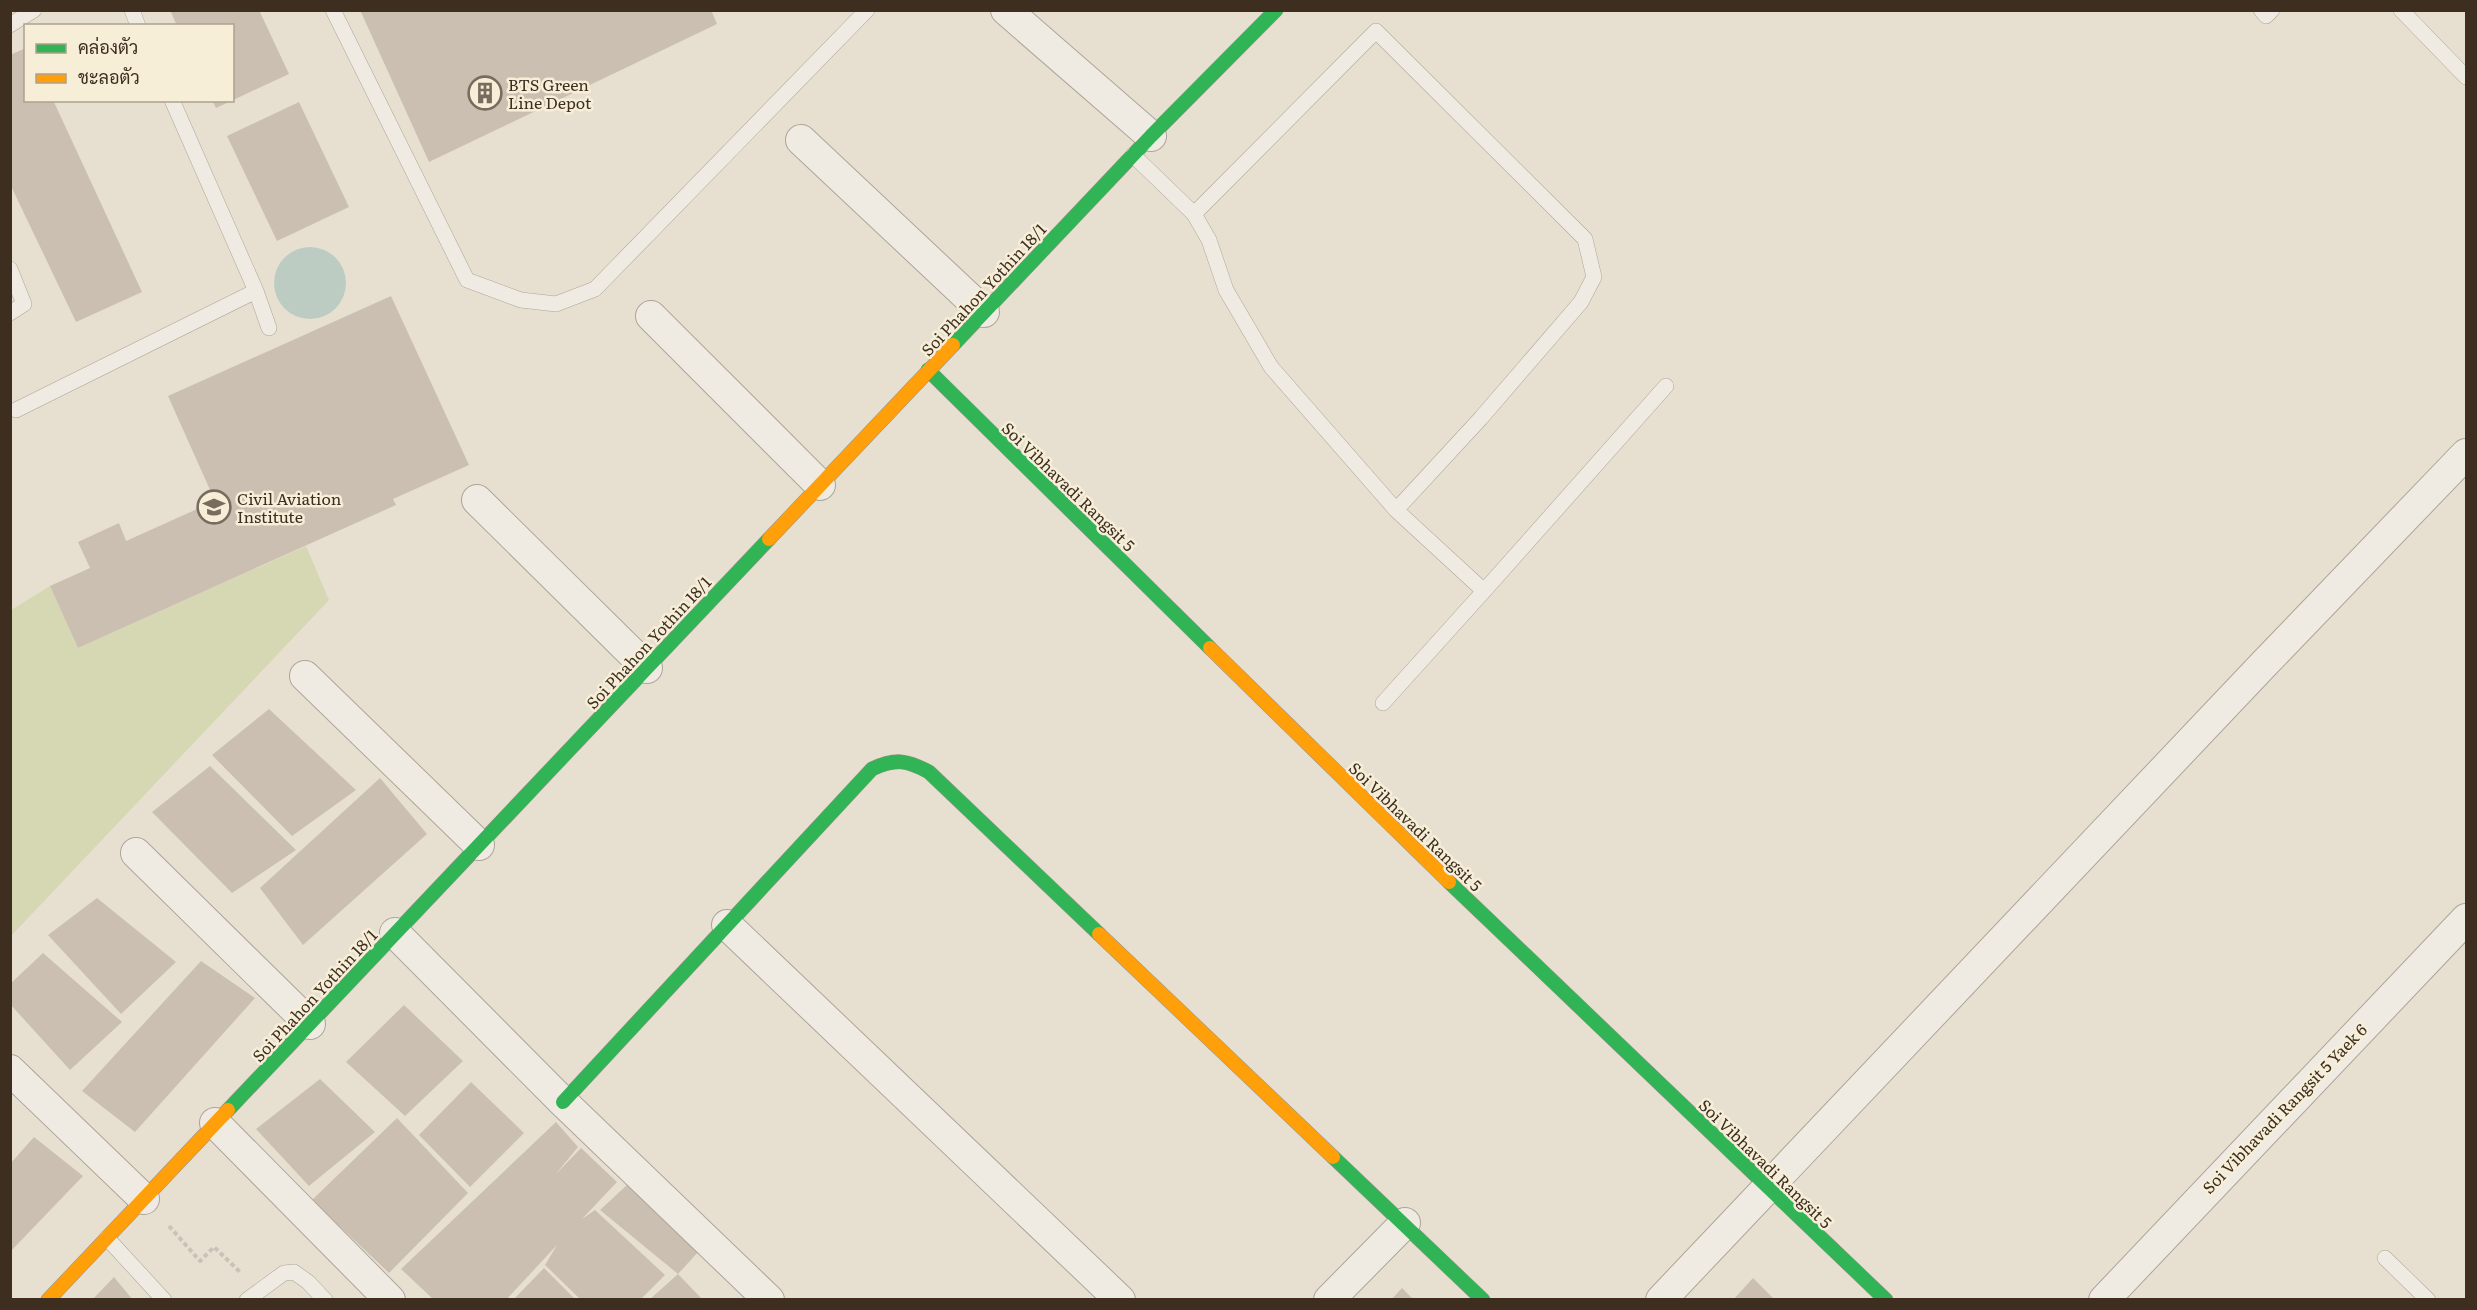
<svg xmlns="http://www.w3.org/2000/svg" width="2477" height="1310" font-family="Literata,Sarabun,serif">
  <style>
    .green { fill: #d6d7b3 }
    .water { fill: #bcccc2 }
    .building { fill: #cbbfb2 }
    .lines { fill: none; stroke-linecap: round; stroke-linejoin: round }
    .lane-casing { stroke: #ada599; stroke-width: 16 }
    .street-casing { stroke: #ada599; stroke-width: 32 }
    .fast-casing { stroke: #9c958a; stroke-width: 15 }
    .slow-casing { stroke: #9c958a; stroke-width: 15 }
    .path { stroke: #c8c2b9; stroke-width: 4; stroke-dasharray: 4.5 3; stroke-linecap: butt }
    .lane { stroke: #efebe3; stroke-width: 15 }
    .street { stroke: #efebe3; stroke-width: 30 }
    .fast { stroke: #30b455; stroke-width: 14 }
    .slow { stroke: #ff9f0a; stroke-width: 14 }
    .labels { text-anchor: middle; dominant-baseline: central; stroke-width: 5; stroke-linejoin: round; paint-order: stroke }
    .poi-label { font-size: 16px; fill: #3d2e20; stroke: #f7eed8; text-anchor: start }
    .street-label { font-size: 16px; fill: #3d2e20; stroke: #f7eed8 }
  </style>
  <rect width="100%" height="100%" fill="#e7e0d1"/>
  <path class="green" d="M306 546 329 600 11 936V610L50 586 78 648Z"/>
  <path class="water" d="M274 283a36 36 0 1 1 72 0a36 36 0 1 1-72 0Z"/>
  <path class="building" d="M170 10H259L289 74 216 108 212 100H232V26H177Z
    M360 10H711L717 24 429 162Z
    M26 48V100H53L142 292 76 322 10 184V55Z
    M299 102 349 207 277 241 227 136Z
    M391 296 469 465 393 499 396 505 78 648 50 586 90 568 78 542 119 523 126 541 215 501 168 396Z
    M269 709 356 790 292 836 212 755Z
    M210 766 296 850 232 893 152 812Z
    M380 778 427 834 303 945 260 888Z
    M97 898 176 962 121 1014 48 935Z
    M43 953 122 1022 70 1070 10 1004V984Z
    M201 961 255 998 135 1132 82 1091Z
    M404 1005 463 1061 405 1116 346 1062Z
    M320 1079 375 1132 309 1186 256 1129Z
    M471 1082 524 1133 470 1187 419 1135Z
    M397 1118 468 1193 389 1273 312 1200Z
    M556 1122 578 1147 555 1175 581 1148 617 1182 582 1219 595 1210 665 1275 640 1300H581L545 1265 557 1245 506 1300H434L401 1269Z
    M34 1137 83 1176 10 1252V1164Z
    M627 1185 699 1251 678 1274 600 1210Z
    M544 1268 576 1300H513Z
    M678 1274 703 1300H649Z
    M114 1277 133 1300H92Z
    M1753 1278 1775 1300H1733Z
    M1402 1288 1414 1300H1391Z"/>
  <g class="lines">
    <g class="lane-casing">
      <path id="lane" d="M132 10 138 26
        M333 10 467 280 521 300 556 304 595 289 867 10
        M2261 10 2266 16 2272 10
        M2401 10 2466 77
        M10 25 34 10
        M172 100 256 291 269 328
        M1133 155 1194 214 1209 240 1226 290 1271 367 1396 510 1484 591 1666 386
        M1194 214 1376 31 1585 239 1594 277 1581 302 1481 418 1396 510
        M10 269 24 304 10 313
        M16 410 256 291
        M1383 703 1484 591
        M107 1238 164 1300
        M2385 1258 2428 1300
        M247 1300 284 1273 294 1272 308 1282 325 1300"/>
    </g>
    <g class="street-casing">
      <path id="street" d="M1006 10 1151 136
        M801 140 984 312
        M651 316 820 485
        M477 500 647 668
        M305 676 479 845
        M136 853 310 1024
        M727 925 1120 1300
        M395 933 563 1102 769 1300
        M10 1070 144 1199
        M215 1123 390 1300
        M1329 1300 1405 1223
        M1661 1300 2263 665 2466 454
        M2104 1300 2466 919"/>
    </g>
    <g class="fast-casing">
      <path id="fast" d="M953 345 1151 136 1276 10
        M928 370 1210 648
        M1449 882 1886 1300
        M563 1102 872 769C895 758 907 760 929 772L1099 934
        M228 1110 769 539
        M1333 1157 1483 1300"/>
    </g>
    <g class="slow-casing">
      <path id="slow" d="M769 539 953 345
        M1210 648 1449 882
        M1099 934 1333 1157
        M48 1300 228 1110"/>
    </g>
    <path class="path" d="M169 1226 200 1261 214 1247 241 1273"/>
    <use href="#lane" class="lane"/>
    <use href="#street" class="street"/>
    <use href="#fast" class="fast"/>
    <use href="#slow" class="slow"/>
  </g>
  <defs>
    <g id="building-ring" transform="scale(1.725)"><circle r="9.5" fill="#f7eed8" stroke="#786c5e" stroke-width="1.5"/><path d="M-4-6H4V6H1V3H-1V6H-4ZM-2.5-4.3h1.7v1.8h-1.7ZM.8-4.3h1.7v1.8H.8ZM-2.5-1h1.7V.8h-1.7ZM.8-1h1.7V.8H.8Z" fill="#786c5e"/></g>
    <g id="university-ring" transform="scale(1.725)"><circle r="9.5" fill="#f7eed8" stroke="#786c5e" stroke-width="1.5"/><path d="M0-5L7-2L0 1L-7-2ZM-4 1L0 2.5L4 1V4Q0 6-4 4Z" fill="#786c5e"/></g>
  </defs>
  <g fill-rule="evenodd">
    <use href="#building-ring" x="485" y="93"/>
    <use href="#university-ring" x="214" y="507"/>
  </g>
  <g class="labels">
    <g class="poi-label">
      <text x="508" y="84">BTS Green<tspan x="508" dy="18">Line Depot</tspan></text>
      <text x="237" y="498">Civil Aviation<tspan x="237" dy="18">Institute</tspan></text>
    </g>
    <g class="street-label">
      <text transform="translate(983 289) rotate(-47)">Soi Phahon Yothin 18/1</text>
      <text transform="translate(1069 486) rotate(44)">Soi Vibhavadi Rangsit 5</text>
      <text transform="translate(648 642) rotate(-47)">Soi Phahon Yothin 18/1</text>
      <text transform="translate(1416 826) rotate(44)">Soi Vibhavadi Rangsit 5</text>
      <text transform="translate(314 995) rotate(-47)">Soi Phahon Yothin 18/1</text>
      <text transform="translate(2284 1108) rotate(-46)">Soi Vibhavadi Rangsit 5 Yaek 6</text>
      <text transform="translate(1766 1163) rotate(44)">Soi Vibhavadi Rangsit 5</text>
    </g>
  </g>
  <rect width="2477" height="1310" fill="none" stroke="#3d2e20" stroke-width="24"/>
  <rect x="24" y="24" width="210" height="78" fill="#f7eed8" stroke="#ada18e" stroke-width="1.5"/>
  <rect x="36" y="44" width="30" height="9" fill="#30b455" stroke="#ada18e" stroke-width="1.5"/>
  <text x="78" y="54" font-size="18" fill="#3d2e20">คล่องตัว</text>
  <rect x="36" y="74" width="30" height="9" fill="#ff9f0a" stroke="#ada18e" stroke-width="1.5"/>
  <text x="78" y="84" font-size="18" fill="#3d2e20">ชะลอตัว</text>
</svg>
